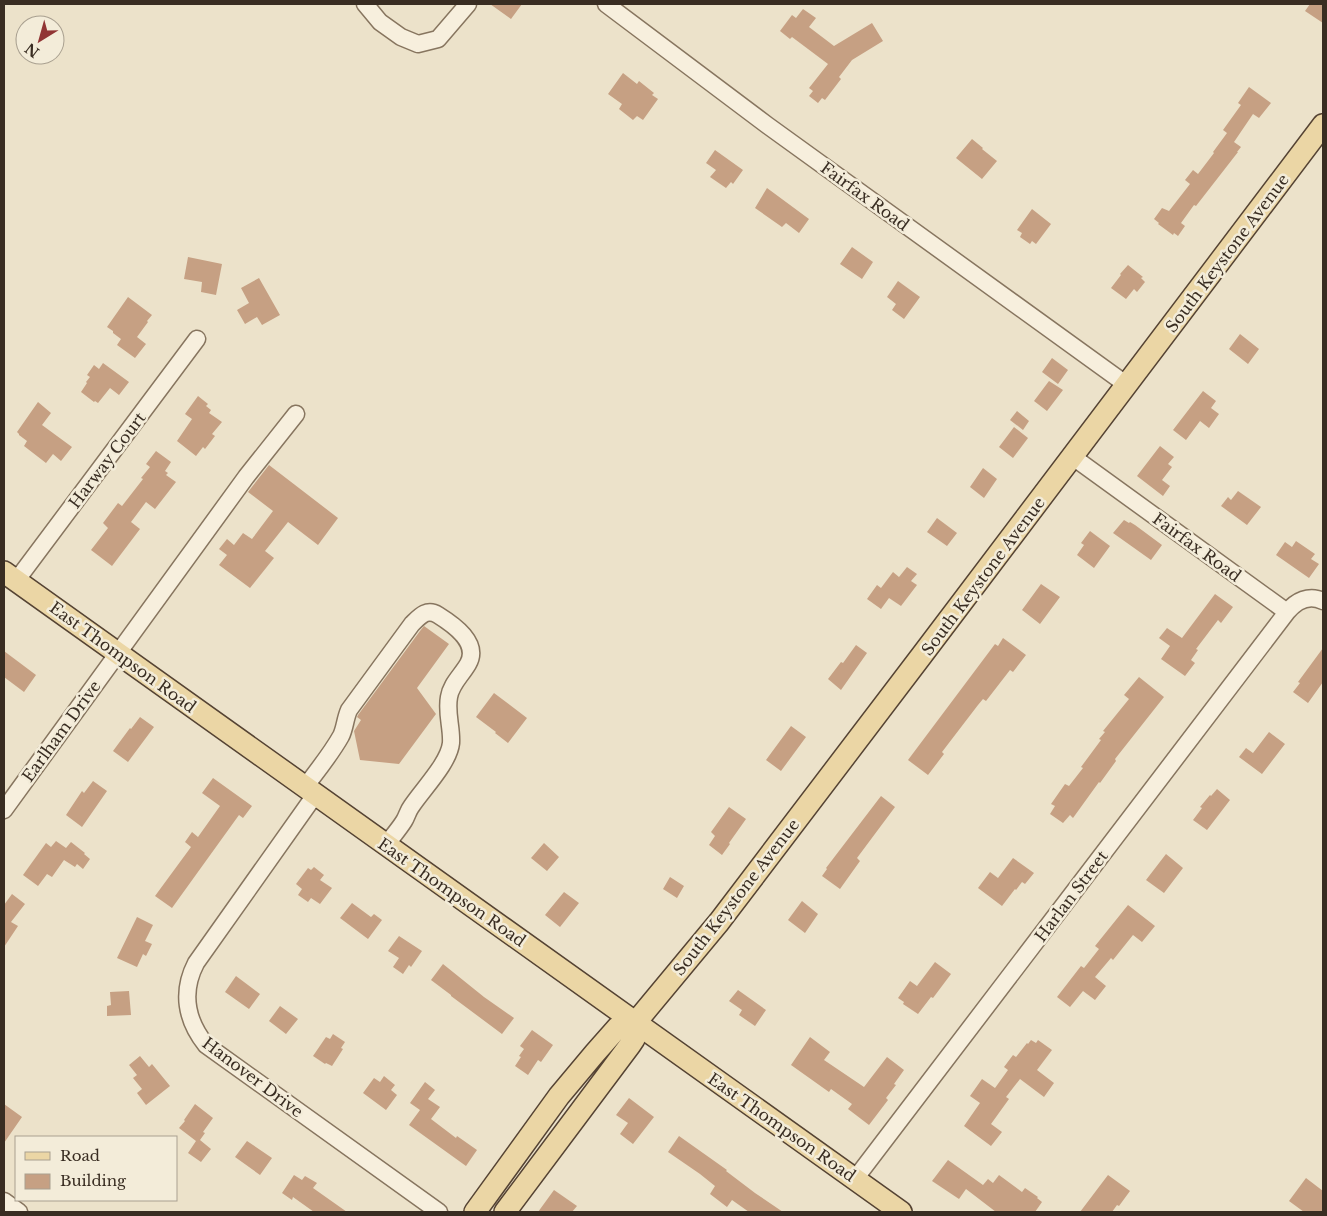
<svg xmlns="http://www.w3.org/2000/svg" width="1327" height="1216" font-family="'Libre Baskerville',serif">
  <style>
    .building { fill: #c6a083 }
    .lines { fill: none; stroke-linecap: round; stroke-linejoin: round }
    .minor-casing { stroke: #87755f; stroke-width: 19 }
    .major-casing { stroke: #554333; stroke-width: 24 }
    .minor { stroke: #f7efdd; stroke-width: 16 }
    .major { stroke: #ebd6a5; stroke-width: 21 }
    .labels { text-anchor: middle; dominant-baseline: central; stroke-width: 5; stroke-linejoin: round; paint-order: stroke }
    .street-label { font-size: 16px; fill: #392d22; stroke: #f3ecd9 }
  </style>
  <rect width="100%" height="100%" fill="#ece2ca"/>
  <path class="building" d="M490 4H522L511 19Z
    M1310 4H1323V23L1305 11Z
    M803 9 816 18 809 27 834 46 872 23 883 41 852 60 839 77 841 79 825 100 822 98 818 103 809 96 813 91 809 88 828 64 792 37 790 39 780 31 792 15 796 18Z
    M623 73 637 84 639 81 654 93 652 95 658 99 643 120 637 116 633 120 619 109 622 104 608 94Z
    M1249 87 1271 103 1259 118 1253 114 1234 142 1241 147 1237 152H1238L1196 206 1194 205 1181 223 1185 226 1178 236 1174 233 1173 235 1158 224 1159 223 1154 219 1162 208 1169 211 1190 184 1185 180 1193 170 1198 174 1214 153 1213 152 1227 133 1223 130 1241 105 1238 103Z
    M972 139 983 148 982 149 997 161 982 179 956 158Z
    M715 150 743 170 733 184 731 182 726 188 710 177 716 170 706 163Z
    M767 188 809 219 799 233 786 223 782 227 755 208Z
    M1032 209 1051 224 1036 244 1032 241 1030 244 1020 237 1022 233 1017 230Z
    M852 247 873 262 862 279 840 264Z
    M188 257 222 264 216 295 201 292 202 282 184 279Z
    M1128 265 1143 277 1141 278 1145 282 1137 292 1134 289 1126 299 1111 288 1121 275 1120 274Z
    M259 278 280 315 262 325 257 317 245 324 237 310 249 303 241 288Z
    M898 281 920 297 904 319 892 310 896 304 887 297Z
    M128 297 152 315 147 321 148 322 137 337 146 344 135 358 117 345 121 339 113 333V331L107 327Z
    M1240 334 1259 349 1248 364 1229 349Z
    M1052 358 1068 370 1058 384 1042 372Z
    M103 363 129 382 119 395 110 388 98 403 95 401 94 402 81 392 87 383 86 382 90 377 87 375 94 365 99 369Z
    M1049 381 1063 390 1047 411 1034 401Z
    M1203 391 1216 401 1211 408 1219 414 1209 428 1200 421 1186 440 1173 430Z
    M198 396 208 404 206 406 211 410 209 413 222 422 212 434 215 436 205 449 203 447 196 456 177 441 192 419 185 414Z
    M38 402 51 413 42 425 72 447 61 461 53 454 46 463 24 446 27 441 19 435V434L17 432Z
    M1017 411 1029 421 1023 430 1010 420Z
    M1014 427 1028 438 1013 458 999 447Z
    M1160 446 1174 457 1168 464 1172 467 1162 480 1170 486 1163 496 1137 476Z
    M156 451 171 462 165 471 168 473 166 475 176 482 155 509 146 502 131 522 140 529 112 566 91 550 108 528 103 523 118 503 122 506 143 479 141 478 150 467 146 464Z
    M269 465 338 518 318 545 288 522 265 551 274 558 250 588 219 565 227 555 219 549 227 539 234 545 243 533 252 539 273 511 248 492Z
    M983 468 997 479 984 498 970 487Z
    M1238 491 1261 507 1247 525 1221 506 1228 497 1231 500Z
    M937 518 957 533 947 546 927 532Z
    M1124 520 1129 523 1130 522 1135 525 1162 545 1151 560 1113 533Z
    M1090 531 1110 546 1094 568 1077 555 1084 545 1081 543Z
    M1296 541 1315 554 1311 559 1319 564 1309 578 1276 555 1285 542 1292 547Z
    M907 567 917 574 911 581 917 585 901 606 889 598 881 609 867 599 877 585 881 588 893 572 899 577Z
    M1041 584 1060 597 1040 624 1022 610Z
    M1215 594 1233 607 1221 623 1218 620 1196 649 1198 650 1191 660 1195 663 1185 676 1161 659 1170 646 1159 638 1167 628 1182 638Z
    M424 626 449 644 417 688 436 714 399 764 360 760 354 731 361 720 357 717 358 715 420 631Z
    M1003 638 1026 655 1013 672 1010 670 986 701 983 699 978 705 942 752 944 754 928 775 908 760 995 644 998 646Z
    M856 645 867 653 841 690 828 679 841 662 843 663Z
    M1323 648V682L1308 703 1293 692 1300 683 1298 682Z
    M4 651 36 675 24 692 4 677Z
    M1139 677 1164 697 1115 759 1116 761 1100 783 1099 782 1073 818 1070 815 1063 823 1050 814 1055 806 1051 804 1065 784 1069 786 1083 768 1081 767 1101 740 1099 739 1105 732 1103 731 1129 699 1124 695Z
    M494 693 527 718 508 743 495 733 496 732 476 717Z
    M140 717 154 727 128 762 113 751 130 728 131 729Z
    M791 726 806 737 781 771 766 760Z
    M1269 732 1285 744 1262 774 1239 757 1246 748 1253 753Z
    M213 778 252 806 243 818 239 815 172 908 155 896 191 847 185 842 192 832 198 837 220 806 202 793Z
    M93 781 107 791 82 827 66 815 82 791 84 793Z
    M1217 789 1230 800 1207 830 1193 820 1202 808 1200 807 1210 795 1211 796Z
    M881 796 895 807 857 858 860 861 840 889 822 876 827 869 826 868Z
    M729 807 746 819 729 843 730 844 722 855 709 845 715 836 711 832Z
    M56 841 66 848 71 842 85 853 84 854 90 859 83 869 77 864 75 867 64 860 52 877 47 874 38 886 23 875 46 843 51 847Z
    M544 843 559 857 547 871 531 858Z
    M1166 854 1183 868 1164 893 1146 880Z
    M1013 858 1034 873 1025 884 1022 882 1016 890 1015 889 1002 906 978 888 990 872 998 878Z
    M314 867 324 875 320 880 332 888 320 904 311 898 308 902 298 895 302 889 296 884 308 868 311 870Z
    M670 877 684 886 677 898 663 889Z
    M564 892 579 903 560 927 545 915Z
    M12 894 25 904 11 922 18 926 4 947V905Z
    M802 901 818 914 805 933 788 920Z
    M352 903 371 917 374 914 382 920 368 939 340 918Z
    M1128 905 1155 926 1142 942 1133 935 1113 960 1111 958 1095 977 1106 986 1095 1000 1083 991 1070 1007 1057 997 1081 966 1084 968 1099 949 1095 946Z
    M137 917 153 925 145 941 152 944 146 956 143 954 137 967 117 958Z
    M399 936 422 951 411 967 409 965 403 974 393 967 399 958 388 951Z
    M935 962 951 974 933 998 931 997 918 1014 903 1004 904 1002 898 998 910 981 917 986Z
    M443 964 484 997 514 1018 502 1034 451 996V995L431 980Z
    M236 976 260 994 249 1009 225 992Z
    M738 990 766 1010 755 1026 739 1015 742 1010 729 1001Z
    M129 991 131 1015 107 1016V1006L111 1005 110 992Z
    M280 1006 298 1019 286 1034 269 1021Z
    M532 1030 553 1045 541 1062 538 1060 528 1075 515 1066 521 1057 519 1056 524 1049 520 1046Z
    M333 1034 345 1042 341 1048 343 1049 332 1066 326 1063 325 1064 313 1056 326 1037 330 1039Z
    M810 1037 830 1052 824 1060 864 1087 887 1057 904 1070 894 1084 896 1085 886 1098 888 1100 869 1125 848 1109 852 1104 831 1089 829 1092 791 1065Z
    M1031 1040 1036 1043 1038 1040 1052 1050 1037 1070 1054 1083 1044 1097 1020 1079 1006 1097 1009 1099 991 1124 1002 1132 991 1146 964 1126 980 1103 970 1096 982 1079 995 1088 1008 1070 1004 1067 1013 1055 1016 1057 1027 1043 1028 1044Z
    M140 1056 149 1067 152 1064 170 1086 146 1105 137 1093 142 1089 133 1078 137 1075 129 1065Z
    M384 1076 395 1085 391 1090 397 1095 386 1110 363 1093 374 1078 380 1082Z
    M425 1082 435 1090 428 1099 440 1107 431 1119 456 1138 457 1136 477 1150 466 1166 409 1125 420 1110 410 1103Z
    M629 1098 654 1117 633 1144 620 1134 628 1123 616 1115Z
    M4 1104 22 1117 4 1143Z
    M195 1104 213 1118 203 1132 205 1133 200 1140 211 1149 201 1162 188 1153 196 1141 179 1128 185 1121 184 1120Z
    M679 1136 727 1170 726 1171 755 1193 783 1212H749L732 1200 727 1207 710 1194 715 1186 700 1174 668 1152Z
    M247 1141 272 1158 260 1175 235 1157Z
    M948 1160 983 1185 988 1179 993 1183 999 1175 1022 1192 1025 1188 1038 1197 1037 1198 1042 1202 1035 1212H996L966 1189 959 1199 932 1181Z
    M294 1175 302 1180 305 1176 317 1183 313 1188 347 1212H314L293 1197 292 1200 282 1193Z
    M1108 1175 1130 1191 1119 1206 1117 1205 1112 1212H1080Z
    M1306 1178 1323 1191V1212H1304L1289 1201Z
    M554 1190 577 1206 572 1212H538Z"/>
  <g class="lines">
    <g class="minor-casing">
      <path id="minor" d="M365 4 380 22 401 37 418 44 438 39 468 4
        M606 4 767 125 1127 385
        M1073 457 1287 612
        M16 581 197 339
        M305 787C317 771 331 754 341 736 345 728 345 719 349 710L412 624C420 616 427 608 438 615 454 625 480 643 468 664 461 676 451 684 449 697 446 713 452 728 451 743 449 763 422 790 411 807 408 811 407 816 404 821 399 829 392 837 386 845
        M315 795 196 963C181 992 186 1020 206 1045L439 1212
        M4 810 246 477 296 414
        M855 1179 1287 612C1296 601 1309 594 1323 601
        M4 1201 19 1212"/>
    </g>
    <g class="major-casing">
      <path id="major" d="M4 572 901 1212
        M475 1212 559 1096 595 1053 618 1027 636 1022
        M505 1212 630 1045 634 1039 636 1022 719 922 922 655 1323 125"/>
    </g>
    <use href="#minor" class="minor"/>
    <use href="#major" class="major"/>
  </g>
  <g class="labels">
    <g class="street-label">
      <text transform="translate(865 196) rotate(36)">Fairfax Road</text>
      <text transform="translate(1227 253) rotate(-53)">South Keystone Avenue</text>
      <text transform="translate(107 460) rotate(-53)">Harway Court</text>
      <text transform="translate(1197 547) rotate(36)">Fairfax Road</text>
      <text transform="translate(983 576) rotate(-53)">South Keystone Avenue</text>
      <text transform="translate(123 657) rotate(36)">East Thompson Road</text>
      <text transform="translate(61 731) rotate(-54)">Earlham Drive</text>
      <text transform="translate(452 892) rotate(35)">East Thompson Road</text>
      <text transform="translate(1071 896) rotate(-53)">Harlan Street</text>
      <text transform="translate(736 897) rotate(-52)">South Keystone Avenue</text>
      <text transform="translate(253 1077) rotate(37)">Hanover Drive</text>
      <text transform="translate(782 1127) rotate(35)">East Thompson Road</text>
    </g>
  </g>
  <rect width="1327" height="1216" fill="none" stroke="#392d22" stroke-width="10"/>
  <rect x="15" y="1136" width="162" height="65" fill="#f3ecd9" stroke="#a9a090"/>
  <rect x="25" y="1152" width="25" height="8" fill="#ebd6a5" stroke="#a9a090"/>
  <text x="60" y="1161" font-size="15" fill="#392d22">Road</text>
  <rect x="25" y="1174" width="25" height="15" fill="#c6a083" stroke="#a9a090"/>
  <text x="60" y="1186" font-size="15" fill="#392d22">Building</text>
  <g transform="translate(40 40) rotate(217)"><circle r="24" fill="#f3ecd9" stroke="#a9a090"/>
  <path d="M0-4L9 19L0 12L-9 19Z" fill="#913534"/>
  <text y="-8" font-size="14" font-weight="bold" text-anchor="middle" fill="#392d22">N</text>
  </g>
</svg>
